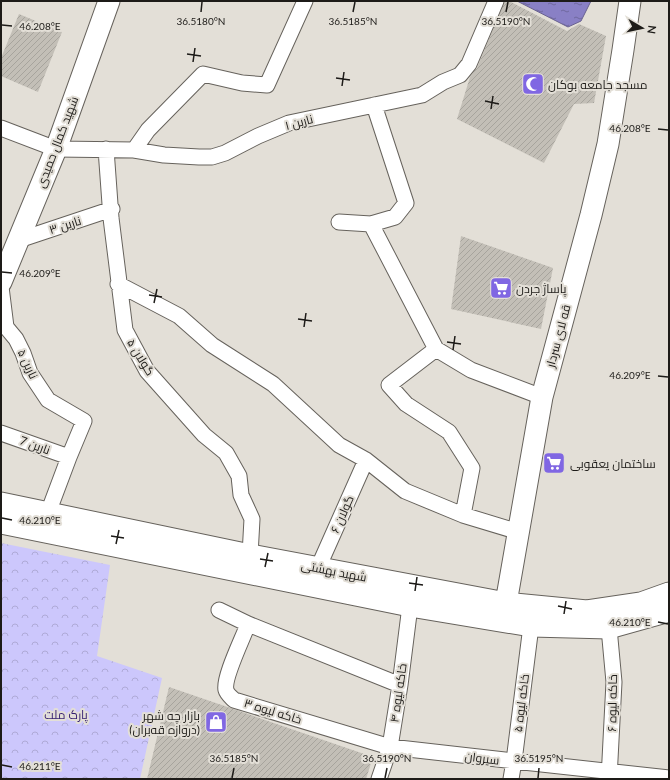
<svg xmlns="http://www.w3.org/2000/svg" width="670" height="780" font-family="Lato,Cairo,sans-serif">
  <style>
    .forest { fill: url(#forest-crowns) }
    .water { fill: url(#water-ripples); stroke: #696291 }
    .building { fill: url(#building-hatch) }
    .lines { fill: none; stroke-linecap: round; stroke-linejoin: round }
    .street-casing { stroke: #66625c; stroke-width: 17 }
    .secondary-casing { stroke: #66625c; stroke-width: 23 }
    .street { stroke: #fff; stroke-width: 15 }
    .secondary { stroke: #fff; stroke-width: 21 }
    .ticks { fill: none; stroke: #1d1b18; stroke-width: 1.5 }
    .labels { text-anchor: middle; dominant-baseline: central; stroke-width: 4; stroke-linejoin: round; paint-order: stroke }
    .poi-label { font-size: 12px; fill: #1d1b18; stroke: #e3dfd7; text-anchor: start }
    .street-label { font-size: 12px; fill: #1d1b18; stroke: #e3dfd7 }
    .park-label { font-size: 12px; fill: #341e70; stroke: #e3dfd7 }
    .ticks-label { font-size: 10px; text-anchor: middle; fill: #1d1b18; stroke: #e3dfd7; stroke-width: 4; stroke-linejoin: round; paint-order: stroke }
  </style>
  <defs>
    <pattern id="forest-crowns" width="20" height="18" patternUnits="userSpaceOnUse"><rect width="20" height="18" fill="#ccc7fc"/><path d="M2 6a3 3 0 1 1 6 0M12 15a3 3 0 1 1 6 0" fill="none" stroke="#afaad7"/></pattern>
    <pattern id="water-ripples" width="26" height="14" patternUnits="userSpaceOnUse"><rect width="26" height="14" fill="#8980c5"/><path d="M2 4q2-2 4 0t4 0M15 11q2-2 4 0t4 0" fill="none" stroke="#6f689f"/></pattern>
    <pattern id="building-hatch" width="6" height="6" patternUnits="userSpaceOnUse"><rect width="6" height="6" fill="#c3bfb7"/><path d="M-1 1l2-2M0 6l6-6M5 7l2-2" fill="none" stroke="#a7a49d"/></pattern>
  </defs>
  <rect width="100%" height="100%" fill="#e3dfd7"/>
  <path class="forest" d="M1 543 110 565 97 656 162 678 140 779H1Z"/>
  <path class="water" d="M517 1H591L581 21 568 27Z"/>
  <path class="building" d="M505 1H509L567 31 579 24 606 36 594 103 574 104 544 163 457 119 470 77 477 68Z
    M19 14 62 32 38 92 1 76V58Z
    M461 236 553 268 541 329 451 309Z
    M169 687 373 757 366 779H147Z"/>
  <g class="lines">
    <g class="street-casing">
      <path id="street" d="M1 128 56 149 134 150 164 155 199 157H212L225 153 258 136 289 123 422 95 443 82 460 75 469 64 496 1
        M106 149 111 218 125 330 147 371 204 435 226 453 239 476 241 495 252 519 250 555
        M134 150 148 130 203 74 242 83 267 85 305 1
        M339 222 371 224 395 217 406 203 374 105
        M371 224 436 349
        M19 240 112 209
        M118 284 179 316 212 345 273 384 339 445 366 460 405 491 463 515 519 532
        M1 287 6 327 16 339 23 353 30 373 48 400 84 421 69 457 48 513
        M1 433 69 457
        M463 515 472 468 449 432 406 404 389 385 436 349 471 370 542 397
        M318 568 366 460
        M219 610 248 624 400 685
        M248 624C243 638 223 678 226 690 227 694 231 697 234 700L390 747 514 761 669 778
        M379 779 390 747 400 685 410 606
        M511 779 514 761 531 626
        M609 779 614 682 609 628"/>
    </g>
    <g class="secondary-casing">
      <path id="secondary" d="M1 282 56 149 109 1
        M1 503 250 555 506 603 587 611 641 603 669 593
        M1 523 410 606 531 626 609 628 669 611
        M506 603 542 397 591 215 608 144 623 50 630 1"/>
    </g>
    <use href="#street" class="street"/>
    <use href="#secondary" class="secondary"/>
  </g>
  <path class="ticks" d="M201 12 202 2M353 12 355 2M506 12 508 2M2 25 12 26M187 54 201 56M193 62 195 48M336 78 350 80M342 86 344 72M485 101 499 104M491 109 493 96M658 129 668 130M2 272 12 273M149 295 162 297M154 303 157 289M298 319 312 321M304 327 306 313M447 342 461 344M453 350 455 336M658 376 668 377M2 518 12 520M111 536 124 538M116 544 119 530M260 559 273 561M265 567 268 553M409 583 423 585M415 591 417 577M558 606 572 609M564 614 566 601M658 622 668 624M2 765 12 767M232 778 234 768M385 778 387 768M538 778 539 768"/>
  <defs>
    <g id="mosque-square" transform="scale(1.15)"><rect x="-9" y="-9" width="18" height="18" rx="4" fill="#8067e3" stroke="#e3dfd7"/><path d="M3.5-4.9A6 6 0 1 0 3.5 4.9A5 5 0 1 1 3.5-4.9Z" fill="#fff"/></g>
    <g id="supermarket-square" transform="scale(1.15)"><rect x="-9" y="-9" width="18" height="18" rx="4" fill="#8067e3" stroke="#e3dfd7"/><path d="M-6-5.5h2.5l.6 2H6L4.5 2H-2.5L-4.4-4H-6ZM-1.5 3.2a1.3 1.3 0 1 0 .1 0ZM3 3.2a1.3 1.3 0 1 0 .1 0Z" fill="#fff"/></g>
    <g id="shop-square" transform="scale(1.15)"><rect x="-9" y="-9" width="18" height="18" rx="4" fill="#8067e3" stroke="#e3dfd7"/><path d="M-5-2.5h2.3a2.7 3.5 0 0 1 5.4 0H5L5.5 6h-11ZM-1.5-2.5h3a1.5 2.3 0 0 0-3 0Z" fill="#fff"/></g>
  </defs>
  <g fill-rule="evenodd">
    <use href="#mosque-square" x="533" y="84"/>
    <use href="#supermarket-square" x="501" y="288"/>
    <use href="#supermarket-square" x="554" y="463"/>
    <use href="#shop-square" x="216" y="722"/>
  </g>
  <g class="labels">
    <g class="poi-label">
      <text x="548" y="84">مسجد جامعه بوکان</text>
      <text x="516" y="288">پاساژ جردن</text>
      <text x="570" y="463">ساختمان یعقوبی</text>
      <text x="200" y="715" text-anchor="end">بازار چه شهر<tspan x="200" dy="14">(دروازه قه‌بران)</tspan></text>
    </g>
    <g class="street-label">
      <text transform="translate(299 122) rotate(-15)">نارین ۱</text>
      <text transform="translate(57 142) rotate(-69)">شهید کمال حمیدی</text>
      <text transform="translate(65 225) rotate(-18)">نارین ۳</text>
      <text transform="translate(558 336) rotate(-75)">قه لای سردار</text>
      <text transform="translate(141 357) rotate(58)">گولان ۵</text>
      <text transform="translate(28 364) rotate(65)">نارین ۵</text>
      <text transform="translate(35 445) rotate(20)">نارین 7</text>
      <text transform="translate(342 514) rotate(-66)">گولان ۶</text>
      <text transform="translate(334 571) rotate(11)">شهید بهشتی</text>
      <text transform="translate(398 693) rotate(-82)">خاکه لیوه ۴</text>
      <text transform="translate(521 703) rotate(-83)">خاکه لیوه ۵</text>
      <text transform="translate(612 703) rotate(-89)">خاکه لیوه ۶</text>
      <text transform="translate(273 711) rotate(17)">خاکه لیوه ۳</text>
      <text transform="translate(482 758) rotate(7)">سیروان</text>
    </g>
    <g class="park-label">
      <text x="66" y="714">پارک ملت</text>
    </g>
  </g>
  <g class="ticks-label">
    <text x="201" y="25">36.5180°N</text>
    <text x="353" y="25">36.5185°N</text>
    <text x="506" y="25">36.5190°N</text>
    <text x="40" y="30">46.208°E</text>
    <text x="630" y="132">46.208°E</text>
    <text x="40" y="277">46.209°E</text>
    <text x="630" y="379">46.209°E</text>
    <text x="40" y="524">46.210°E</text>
    <text x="630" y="626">46.210°E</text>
    <text x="234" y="762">36.5185°N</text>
    <text x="387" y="762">36.5190°N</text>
    <text x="539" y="762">36.5195°N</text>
    <text x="40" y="770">46.211°E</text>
  </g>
  <rect width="670" height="780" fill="none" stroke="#1d1b18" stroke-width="4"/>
  <g transform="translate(642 28) rotate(99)" stroke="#e3dfd7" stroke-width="3" paint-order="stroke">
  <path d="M0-3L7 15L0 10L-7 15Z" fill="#1d1b18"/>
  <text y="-6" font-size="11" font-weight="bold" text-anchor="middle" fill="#1d1b18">N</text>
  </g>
</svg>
